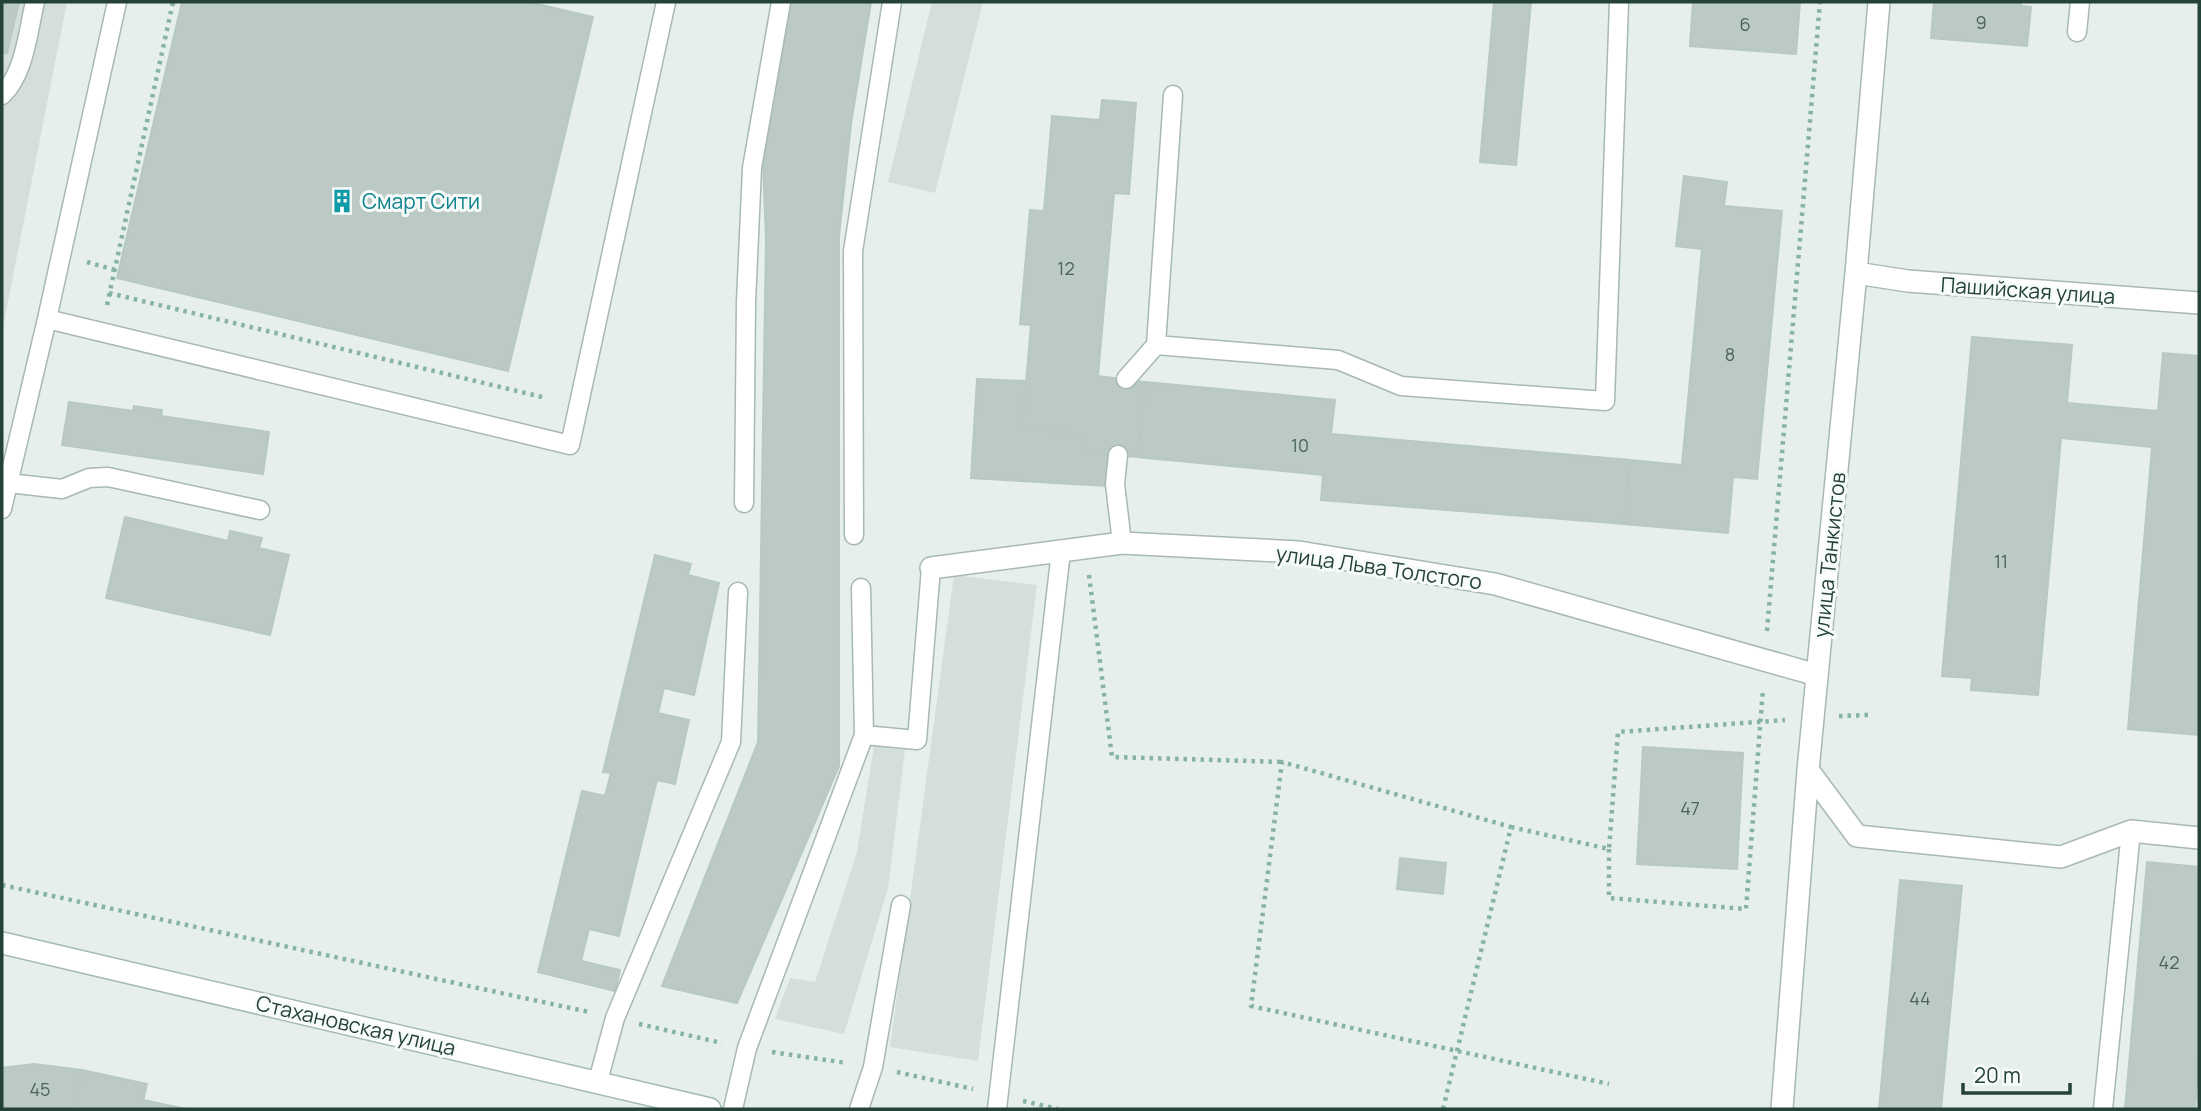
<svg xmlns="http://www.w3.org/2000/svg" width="2201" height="1111" font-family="Manrope,sans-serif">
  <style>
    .built { fill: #d4dfda }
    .building { fill: #bbcac4; stroke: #b8c9c2; stroke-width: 2 }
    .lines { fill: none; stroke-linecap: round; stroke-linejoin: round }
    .lane-casing { stroke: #a8b8b2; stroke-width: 21 }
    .street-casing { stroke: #a8b8b2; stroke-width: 24 }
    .secondary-casing { stroke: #a4bbb3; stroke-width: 24 }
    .path { stroke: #86b3a5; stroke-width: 4.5; stroke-dasharray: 3.5 5; stroke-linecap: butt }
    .lane { stroke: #fff; stroke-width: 18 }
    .street { stroke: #fff; stroke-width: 21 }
    .secondary { stroke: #fff; stroke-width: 21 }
    .labels { text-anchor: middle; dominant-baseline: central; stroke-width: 6; stroke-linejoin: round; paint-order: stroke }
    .number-label { font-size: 18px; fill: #4a645c }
    .culture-label { font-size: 21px; fill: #0d838f; stroke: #f7fbf9; text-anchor: start }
    .street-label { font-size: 21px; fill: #24423a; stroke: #f7fbf9 }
  </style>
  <rect width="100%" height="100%" fill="#e6efeb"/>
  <path class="built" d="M2 2H67L2 332Z
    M932 2H983L935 193 888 182Z
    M954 575 1037 585 978 1061 890 1047Z
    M874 746 905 750 888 888 844 1034 775 1019 790 978 815 982 857 852Z"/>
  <path class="building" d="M2 2H19L7 53 2 52Z
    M182 2H529L593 17 508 371 117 278Z
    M790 2H871L851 124 839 236V766L737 1003 662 986 758 742 766 239 763 161Z
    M1494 2H1531L1516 165 1480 162Z
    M1693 2H1800L1796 54 1690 46Z
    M1934 2H2021V6L2031 7 2027 46 1931 38Z
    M1102 100 1136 103 1129 194 1114 193 1098 376 1145 382 1138 457 1081 452 1083 434 1022 428 1031 325 1020 324 1030 210 1044 211 1052 116 1100 120Z
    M1684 176 1727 182 1724 206 1782 211 1757 479 1733 477 1728 533 1624 524 1630 460 1682 465 1702 249 1676 246Z
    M1972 337 2072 345 2067 403 2158 411 2163 353 2199 356V735L2128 729 2152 447 2061 438 2038 695 1971 690 1972 678 1942 676Z
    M977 379 1026 381 1022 428 1083 434 1081 452 1109 455 1106 486 971 478Z
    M1145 382 1335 400 1331 434 1630 460 1624 524 1321 500 1323 475 1138 457Z
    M69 402 133 411 134 406 162 410 161 416 269 432 263 474 62 445Z
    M125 517 228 541 230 531 262 538 259 548 289 555 270 635 106 598Z
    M655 555 691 564 688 575 719 583 694 695 664 688 658 713 689 720 675 784 657 780 619 936 589 929 581 961 620 970 615 991 538 972 582 791 605 796 611 773 603 772Z
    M1643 747 1743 753 1737 869 1637 864Z
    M1400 858 1446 863 1443 894 1397 889Z
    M2147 862 2199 867V1057L2195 1109H2125Z
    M1900 880 1962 886 1941 1109H1879Z
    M34 1064 82 1070 73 1109H2V1068Z
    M82 1070 147 1084 141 1109H73Z
    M143 1100 186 1109H141Z"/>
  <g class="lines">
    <g class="lane-casing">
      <path id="lane" d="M2077 32 2080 2
        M2 95C25 73 28 31 35 2
        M1173 95 1156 345 1338 360 1401 386 1605 401 1619 2
        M47 319 570 445 666 2
        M1126 379 1156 345
        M1118 455 1115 484 1122 543
        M8 483 62 489 89 478 108 477 260 510
        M744 503 746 302 752 168 781 2
        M2 509 47 319 117 2
        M854 535 853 251 892 2
        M864 735 917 740 931 568
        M598 1081 615 1018 731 742 738 592
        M733 1109 747 1048 864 735 861 588
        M859 1109 873 1067 901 905
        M997 1109 1061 551
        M2103 1109 2131 831"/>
    </g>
    <g class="street-casing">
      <path id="street" d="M1856 273 1908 281 2199 303
        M931 568 1122 543 1299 552 1495 584 1817 675
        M1808 770 1857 836 2061 857 2131 831 2199 838
        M1782 1109 1808 770 1856 273 1879 2"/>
    </g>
    <g class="secondary-casing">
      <path id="secondary" d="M2 943 710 1109"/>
    </g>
    <path class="path" d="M87 262 115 270
      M109 293 542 397
      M107 305 173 2
      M1089 575 1112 757 1282 762
      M1767 631 1820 2
      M1839 716 1868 715
      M1511 827 1609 849 1618 732 1785 720
      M1609 849V898L1746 909 1763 689
      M2 885 589 1012
      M639 1024 722 1043
      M772 1052 847 1063
      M897 1072 973 1089
      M1023 1101 1058 1109
      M1443 1109 1511 827 1282 762 1251 1006 1609 1084"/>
    <use href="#lane" class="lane"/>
    <use href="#street" class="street"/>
    <use href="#secondary" class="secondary"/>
  </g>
  <defs>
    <g id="building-bare" transform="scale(1.89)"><path d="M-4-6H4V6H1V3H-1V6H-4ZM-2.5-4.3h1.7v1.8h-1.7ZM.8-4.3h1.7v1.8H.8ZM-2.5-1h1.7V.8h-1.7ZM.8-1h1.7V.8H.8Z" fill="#0f9aa8" stroke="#f7fbf9" stroke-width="2.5" paint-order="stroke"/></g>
  </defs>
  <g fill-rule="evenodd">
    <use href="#building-bare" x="342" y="201"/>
  </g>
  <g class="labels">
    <g class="number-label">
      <text x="1981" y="22">9</text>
      <text x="1745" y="24">6</text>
      <text x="1066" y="268">12</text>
      <text x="1730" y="354">8</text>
      <text x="1300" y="445">10</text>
      <text x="2001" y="561">11</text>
      <text x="1690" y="808">47</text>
      <text x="2169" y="962">42</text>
      <text x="1920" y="998">44</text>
      <text x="40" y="1089">45</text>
    </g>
    <g class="culture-label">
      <text x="362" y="201">Смарт Сити</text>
    </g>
    <g class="street-label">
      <text transform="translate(2028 290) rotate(4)">Пашийская улица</text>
      <text transform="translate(1829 555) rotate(-84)">улица Танкистов</text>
      <text transform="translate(1379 567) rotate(8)">улица Льва Толстого</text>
      <text transform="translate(356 1025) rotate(13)">Стахановская улица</text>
    </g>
  </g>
  <rect width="2201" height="1111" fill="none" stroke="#24423a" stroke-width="7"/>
  <path d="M1963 1083v10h107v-10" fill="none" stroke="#24423a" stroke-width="3.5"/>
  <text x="1974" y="1083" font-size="21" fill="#24423a" stroke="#f7fbf9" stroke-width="5" paint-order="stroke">20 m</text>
</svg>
